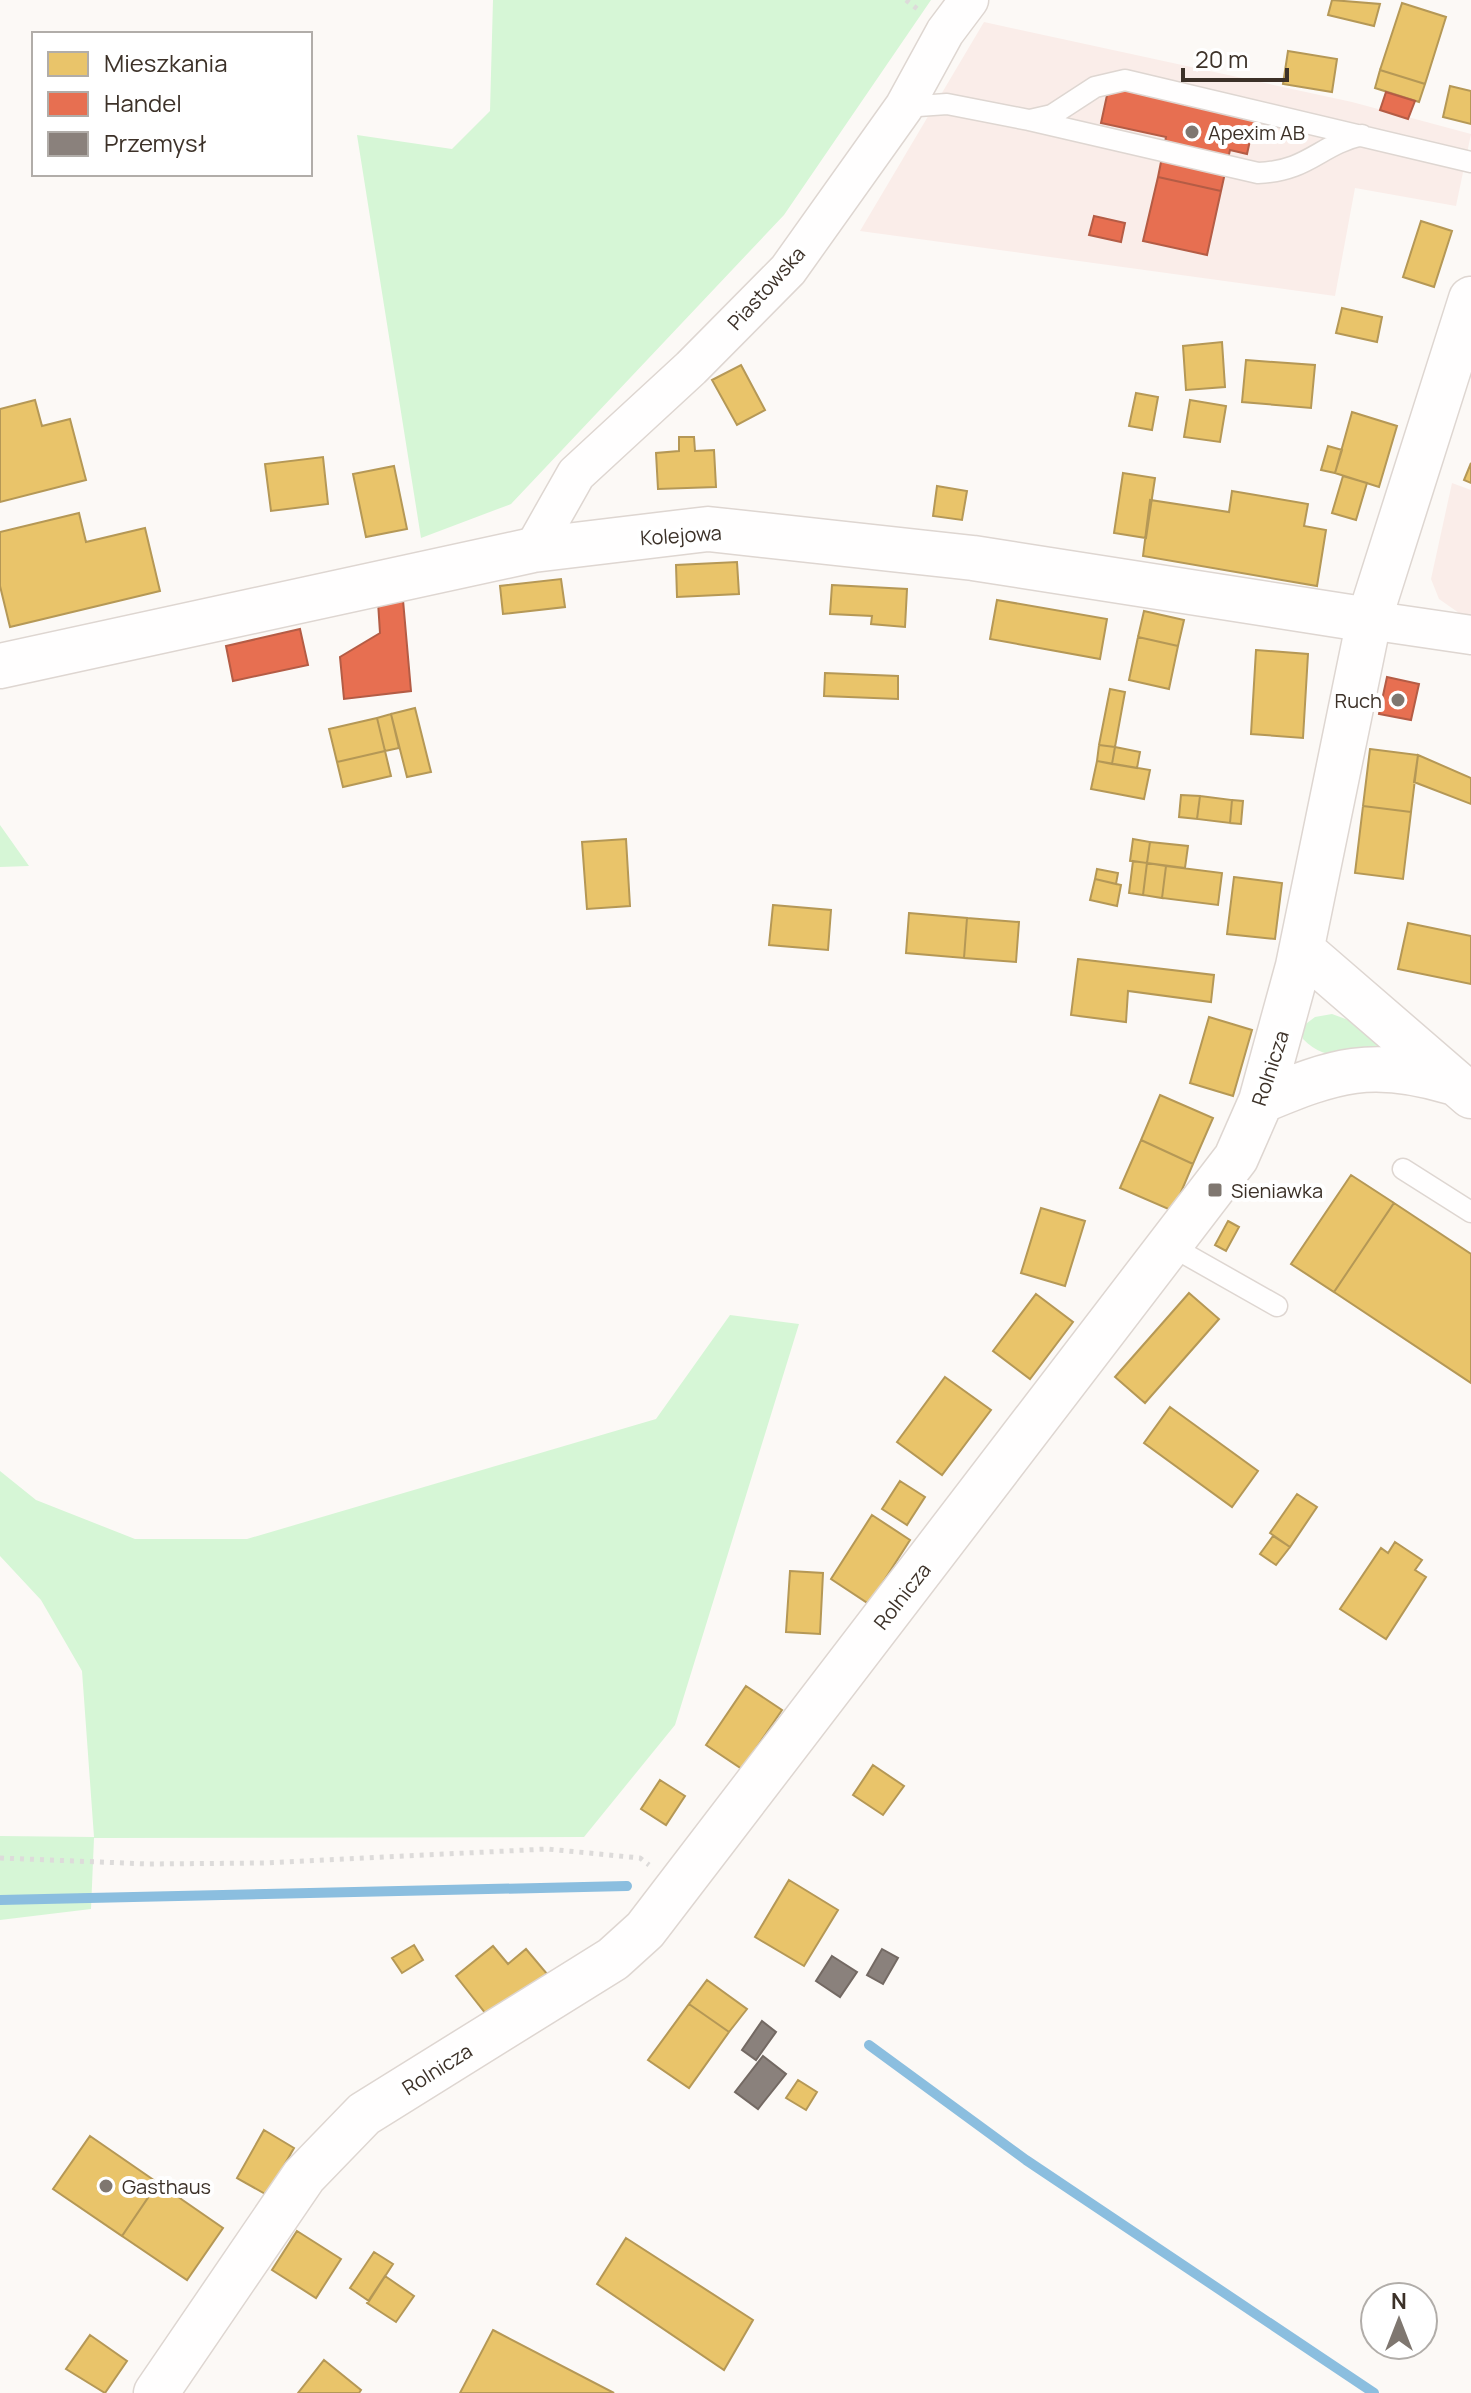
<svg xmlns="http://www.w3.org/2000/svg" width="1471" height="2393" font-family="Manrope,sans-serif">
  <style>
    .commercial { fill: #faede9 }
    .green { fill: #d6f6d6 }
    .homes { fill: #e9c46a; stroke: #b59856; stroke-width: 2 }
    .shops { fill: #e76f51; stroke: #b45c45; stroke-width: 2 }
    .industry { fill: #8a817c; stroke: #736963; stroke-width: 2 }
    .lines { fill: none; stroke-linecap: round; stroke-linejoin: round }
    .stream { stroke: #8bbedf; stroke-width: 10 }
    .lane-casing { stroke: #ded6d1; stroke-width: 23 }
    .street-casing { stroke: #ded6d1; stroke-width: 41 }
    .secondary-casing { stroke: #ded6d1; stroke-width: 47 }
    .path { stroke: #dddbda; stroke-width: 5; stroke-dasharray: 4 6; stroke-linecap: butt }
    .lane { stroke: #fffefe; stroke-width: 20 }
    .street { stroke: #fffefe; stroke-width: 38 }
    .secondary { stroke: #fffefe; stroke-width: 44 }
    .poi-dot { fill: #7f7770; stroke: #fff; stroke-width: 3 }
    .labels { text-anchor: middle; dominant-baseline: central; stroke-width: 8; stroke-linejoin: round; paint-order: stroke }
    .poi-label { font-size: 20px; fill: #3c3128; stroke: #fff; text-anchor: start }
    .street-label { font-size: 20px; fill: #3c3128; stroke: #fff }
  </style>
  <rect width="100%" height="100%" fill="#fcf9f6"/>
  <path class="commercial" d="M984 22 1352 102 1471 134 1456 206 1355 188 1335 296 860 231Z
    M1452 483 1471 490V615L1459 613 1439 599 1431 579Z"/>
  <path class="green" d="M493 0H931L784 215 511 504 421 538 357 135 452 149 490 111Z
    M0 825 29 866 0 867Z
    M1332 1014 1362 1025 1396 1049C1363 1054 1329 1066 1303 1039V1026L1315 1017Z
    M730 1315 799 1324 675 1725 584 1837 94 1838 91 1909 0 1920V1836L94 1837 82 1671 41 1600 0 1556V1471L36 1500 135 1539H247L656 1419Z"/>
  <path class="homes" d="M1332 0 1380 4 1374 26 1328 15Z
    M1402 3 1446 17 1425 84 1380 70Z
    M1288 51 1337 59 1332 92 1283 84Z
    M1380 70 1425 84 1419 102 1375 88Z
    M1450 86 1471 91V124L1443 117Z
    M1421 221 1452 231 1434 287 1403 277Z
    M1342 308 1382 317 1377 342 1336 333Z
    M1222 342 1225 387 1186 390 1183 346Z
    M1246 360 1315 365 1311 408 1242 402Z
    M741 365 765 410 737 425 712 380Z
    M1136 393 1158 397 1152 430 1129 426Z
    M35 400 42 426 70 419 86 480 0 502V409Z
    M1190 400 1226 406 1220 442 1184 437Z
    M1352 412 1397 426 1379 487 1335 473Z
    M679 437H694L695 451 714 450 716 487 658 489 656 453 679 451Z
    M1328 446 1342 450 1335 473 1321 470Z
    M323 457 328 504 271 511 265 464Z
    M1471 463V483L1464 480Z
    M394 466 407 529 366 537 353 474Z
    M1123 473 1155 478 1146 538 1114 533Z
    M1343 476 1367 483 1356 520 1332 513Z
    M937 486 967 491 962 520 933 516Z
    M1232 491 1308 504 1304 526 1326 530 1317 586 1143 556 1150 500 1229 512Z
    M79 513 86 542 145 528 160 591 10 627 0 586V532Z
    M737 562 739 594 677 597 676 565Z
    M561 579 565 607 503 614 500 586Z
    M832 585 907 589 905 627 871 624 872 616 830 614Z
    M997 600 1107 619 1100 659 990 639Z
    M1144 611 1184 620 1178 646 1138 637Z
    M1138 637 1178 646 1169 689 1129 680Z
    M1256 650 1308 654 1303 738 1251 734Z
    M825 673 898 676V699L824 696Z
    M1110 689 1125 692 1115 747 1099 745Z
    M415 708 431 772 407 777 391 714Z
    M391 714 399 748 385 751 377 718Z
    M377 718 385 751 337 762 329 729Z
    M1099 745 1115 747 1112 764 1097 761Z
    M1115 747 1140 752 1137 768 1112 764Z
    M1370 749 1418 755 1411 812 1363 806Z
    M385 751 391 776 343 787 337 762Z
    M1418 755 1471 778V804L1414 782Z
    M1097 761 1150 770 1144 799 1091 789Z
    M1181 795 1200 796 1197 819 1179 817Z
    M1200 796 1232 800 1230 823 1197 819Z
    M1232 800 1243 801 1241 824 1230 823Z
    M1363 806 1411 812 1403 879 1355 873Z
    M626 839 630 906 587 909 582 842Z
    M1133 839 1150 842 1147 863 1130 861Z
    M1150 842 1188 846 1185 868 1147 863Z
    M1133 861 1147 863 1143 895 1129 893Z
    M1147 863 1166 866 1162 898 1143 895Z
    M1166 866 1222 873 1218 905 1162 898Z
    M1097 869 1118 873 1116 884 1095 879Z
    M1234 877 1282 883 1275 939 1227 934Z
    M1095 879 1121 885 1117 906 1090 900Z
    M773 905 831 910 828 950 769 945Z
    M909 913 967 918 964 958 906 953Z
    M967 918 1019 922 1016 962 964 958Z
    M1408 923 1471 936V984L1398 969Z
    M1078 959 1214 975 1211 1002 1128 991 1126 1022 1071 1015Z
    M1209 1017 1252 1030 1233 1096 1190 1083Z
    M1160 1095 1213 1118 1193 1164 1141 1140Z
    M1141 1140 1193 1164 1173 1211 1120 1188Z
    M1351 1175 1394 1203 1334 1292 1291 1264Z
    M1394 1203 1471 1254V1383L1334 1292Z
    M1041 1208 1085 1221 1065 1286 1021 1273Z
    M1228 1221 1239 1227 1226 1251 1215 1245Z
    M1189 1293 1219 1319 1145 1403 1115 1377Z
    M1036 1294 1073 1322 1030 1379 993 1351Z
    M945 1377 991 1410 942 1475 897 1442Z
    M1170 1407 1258 1471 1232 1507 1144 1443Z
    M900 1481 925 1497 907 1525 882 1509Z
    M1297 1494 1317 1507 1290 1547 1270 1533Z
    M872 1515 910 1540 869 1604 831 1579Z
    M1273 1536 1290 1547 1276 1565 1260 1554Z
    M1395 1542 1422 1560 1415 1570 1426 1577 1386 1639 1340 1609 1381 1548 1388 1553Z
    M790 1571 823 1573 820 1634 786 1632Z
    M746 1686 782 1710 742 1769 706 1745Z
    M873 1765 904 1786 883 1815 853 1795Z
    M660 1780 685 1796 666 1825 641 1809Z
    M789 1880 838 1910 804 1966 755 1937Z
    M414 1945 423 1960 402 1973 392 1958Z
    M493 1946 508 1964 526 1949 548 1975 490 2019 456 1976Z
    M707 1980 747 2009 729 2032 689 2004Z
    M689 2004 729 2032 689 2088 648 2060Z
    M798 2080 817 2092 806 2110 786 2098Z
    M264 2130 294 2148 267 2195 237 2178Z
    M90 2136 158 2183 122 2236 53 2189Z
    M158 2183 223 2228 187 2280 122 2236Z
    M297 2231 341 2259 316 2298 272 2270Z
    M626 2238 753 2320 724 2370 597 2284Z
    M374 2252 393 2264 369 2301 350 2288Z
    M385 2276 414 2296 396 2322 367 2303Z
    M493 2330 614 2393H460Z
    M90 2335 127 2361 105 2393 66 2369Z
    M324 2360 361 2390 359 2393H298Z"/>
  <path class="shops" d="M1109 86 1255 118 1247 154 1230 150 1221 191 1158 177 1166 137 1101 123Z
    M1386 92 1415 101 1408 119 1380 110Z
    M1158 177 1221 191 1207 255 1143 241Z
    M1094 216 1125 223 1121 242 1089 235Z
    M403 600 411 691 344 699 340 657 380 633 378 602Z
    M300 629 308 665 233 681 226 646Z
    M1387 677 1419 684 1411 720 1379 714Z"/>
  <path class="industry" d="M882 1949 898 1958 883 1984 867 1975Z
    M832 1956 857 1972 840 1997 816 1981Z
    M762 2021 776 2032 756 2060 742 2050Z
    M763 2056 786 2074 758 2109 735 2092Z"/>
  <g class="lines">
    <path class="stream" d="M0 1900 627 1886
      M869 2045 1026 2160 1374 2393"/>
    <g class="lane-casing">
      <path id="lane" d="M904 107 947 104 1029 120 1258 173C1309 171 1319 145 1362 135
        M1030 120 1052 115 1095 87 1125 80 1471 162
        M1403 1169 1471 1212
        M1171 1246 1277 1306"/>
    </g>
    <g class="street-casing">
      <path id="street" d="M533 550 576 474 691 368 788 270 904 107 945 32 969 0
        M1369 620 1471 635"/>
    </g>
    <g class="secondary-casing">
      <path id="secondary" d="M0 666 533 550 708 529 973 558 1369 620
        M1302 950 1471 1096
        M1261 1101C1335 1070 1372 1058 1451 1082
        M156 2393 304 2176 364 2114 613 1959 645 1930 1236 1158 1261 1101 1298 966 1369 620 1471 299"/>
    </g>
    <path class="path" d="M906 0 920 11
      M0 1858 149 1864 264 1863 547 1849 640 1858 649 1865"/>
    <use href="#lane" class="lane"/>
    <use href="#street" class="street"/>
    <use href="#secondary" class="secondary"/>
  </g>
  <g class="poi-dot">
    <circle cx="1192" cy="132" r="8"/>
    <circle cx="1398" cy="700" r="8"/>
    <rect x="1207" y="1182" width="16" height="16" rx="4"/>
    <circle cx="106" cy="2186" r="8"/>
  </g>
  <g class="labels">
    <g class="poi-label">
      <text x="1208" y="132">Apexim AB</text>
      <text x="1382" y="700" text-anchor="end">Ruch</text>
      <text x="1231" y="1190">Sieniawka</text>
      <text x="122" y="2186">Gasthaus</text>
    </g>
    <g class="street-label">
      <text transform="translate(766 288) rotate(-48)">Piastowska</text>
      <text transform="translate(681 535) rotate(-4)">Kolejowa</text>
      <text transform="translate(1270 1068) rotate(-72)">Rolnicza</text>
      <text transform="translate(902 1596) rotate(-52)">Rolnicza</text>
      <text transform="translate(437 2069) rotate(-32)">Rolnicza</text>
    </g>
  </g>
  <rect x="32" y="32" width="280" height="144" fill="#ffffff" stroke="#b1ada9" stroke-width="2"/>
  <rect x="48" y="52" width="40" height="24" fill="#e9c46a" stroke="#b1ada9" stroke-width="2"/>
  <text x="104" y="72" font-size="24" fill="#3c3128">Mieszkania</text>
  <rect x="48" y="92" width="40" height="24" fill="#e76f51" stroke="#b1ada9" stroke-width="2"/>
  <text x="104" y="112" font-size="24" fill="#3c3128">Handel</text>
  <rect x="48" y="132" width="40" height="24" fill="#8a817c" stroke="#b1ada9" stroke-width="2"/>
  <text x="104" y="152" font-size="24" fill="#3c3128">Przemysł</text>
  <g transform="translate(1399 2321)"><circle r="38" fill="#ffffff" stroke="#b1ada9" stroke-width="2"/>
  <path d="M0-6L14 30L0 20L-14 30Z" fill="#7f7770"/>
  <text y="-12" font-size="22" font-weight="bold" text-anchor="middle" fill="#3c3128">N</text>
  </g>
  <path d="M1183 68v12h104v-12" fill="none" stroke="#3c3128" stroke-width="4"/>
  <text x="1195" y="68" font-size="24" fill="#3c3128" stroke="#ffffff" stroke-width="6" paint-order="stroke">20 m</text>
</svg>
